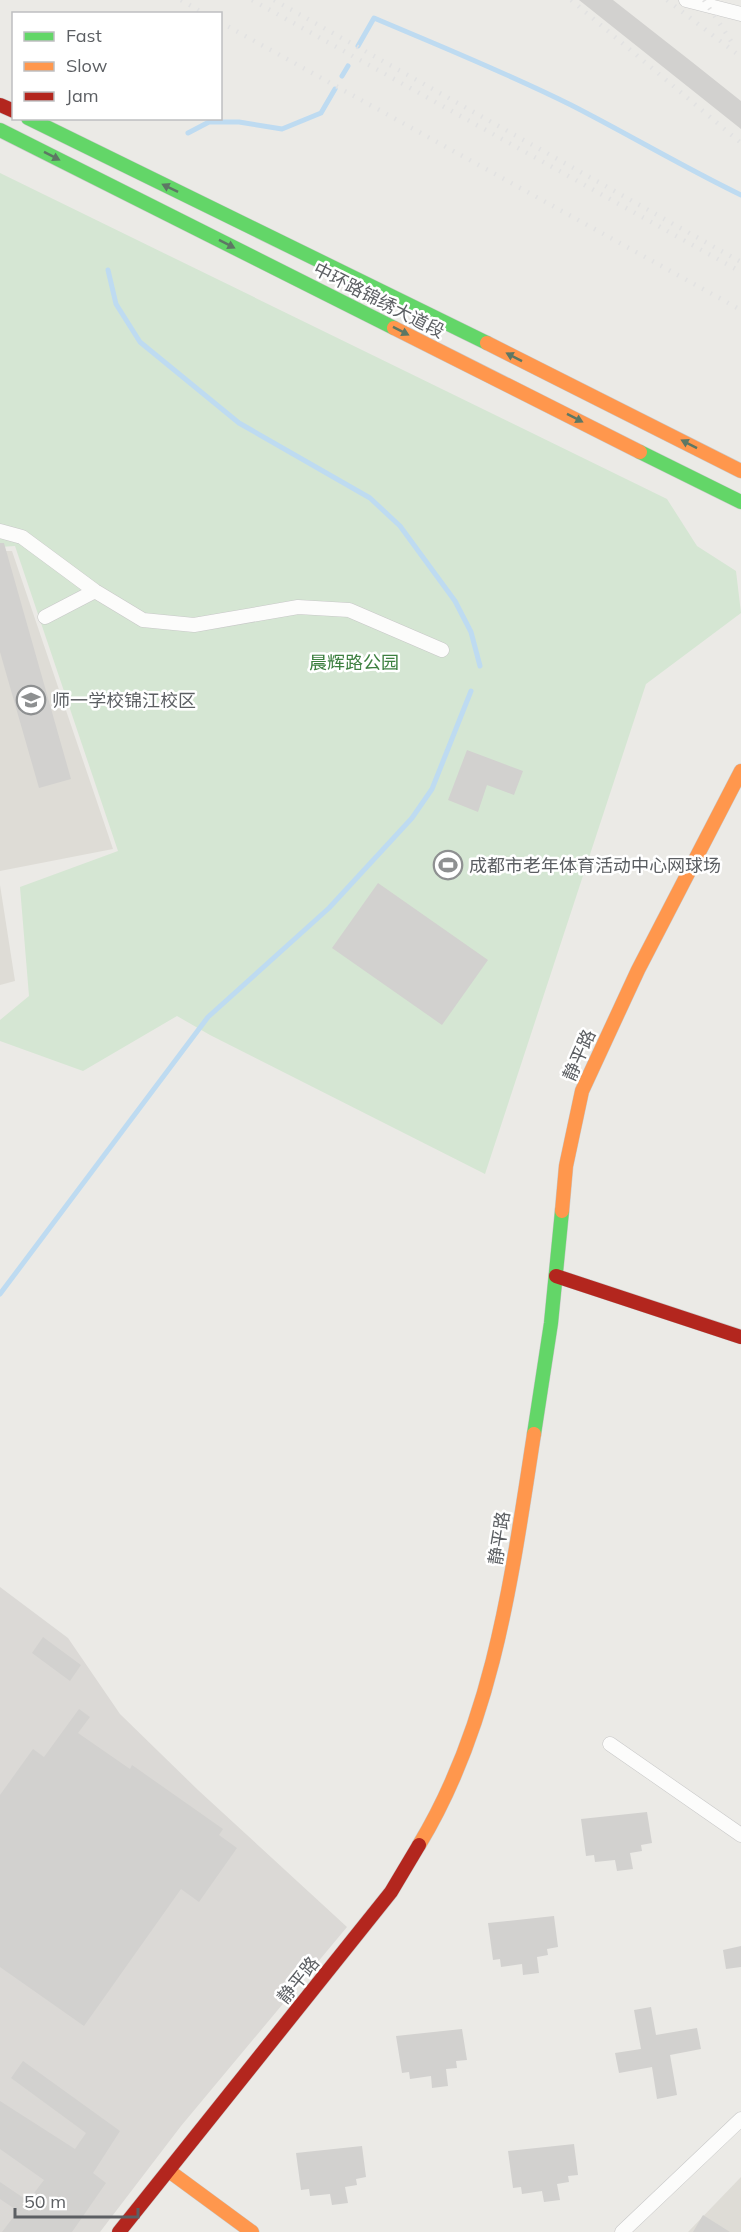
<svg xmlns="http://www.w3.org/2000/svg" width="741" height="2232" font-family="Mulish,'Noto Sans SC',sans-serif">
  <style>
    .industrial { fill: #dbd9d6 }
    .education { fill: #dedcd6 }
    .green { fill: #d5e6d3 }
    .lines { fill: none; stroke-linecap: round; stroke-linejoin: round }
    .stream { stroke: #bedbf1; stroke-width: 5 }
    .building { fill: #d2d1cf }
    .street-casing { stroke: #c8c8c8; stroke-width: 15 }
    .fast-casing { stroke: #c8c8c8; stroke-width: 15 }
    .slow-casing { stroke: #c8c8c8; stroke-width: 15 }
    .jam-casing { stroke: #c8c8c8; stroke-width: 15 }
    .street { stroke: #fcfcfb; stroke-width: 14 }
    .fast { stroke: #63d668; stroke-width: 14 }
    .slow { stroke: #ff974d; stroke-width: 14 }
    .jam { stroke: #b3261e; stroke-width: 14 }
    .rail { stroke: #e2e2e2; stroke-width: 4.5; stroke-dasharray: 1.5 8; stroke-linecap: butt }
    .oneway { fill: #5d7764 }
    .labels { text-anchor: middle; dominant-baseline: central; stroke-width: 5; stroke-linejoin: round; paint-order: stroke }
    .street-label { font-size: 18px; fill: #5c5f63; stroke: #fff }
    .park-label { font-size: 18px; fill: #3e8041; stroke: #fff }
    .poi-label { font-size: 18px; fill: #5c5f63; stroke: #fff; text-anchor: start }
  </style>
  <rect width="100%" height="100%" fill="#ebeae6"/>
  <path class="industrial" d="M0 1587 68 1638 120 1714 198 1790 347 1927 181 2126 100 2232H0Z"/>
  <path class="education" d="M0 551H12L113 849 0 871Z
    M0 885 15 981 0 985Z
    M741 2177V2232H688Z"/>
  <path class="green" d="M0 173 667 499 697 546 736 571 741 613 646 684 485 1174 210 1035 177 1016 83 1071 0 1041V1020L29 996 20 887 118 851 15 546 0 547Z"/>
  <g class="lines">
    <path class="stream" d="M358 46 374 18C440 46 507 73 571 105 628 134 683 167 741 195
      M342 76 348 66
      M188 133 209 122H239L282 129 321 113 335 89
      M108 270 116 304 140 342 239 423 370 498 400 526 455 601 471 632 480 666
      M0 1294 208 1017 329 908 412 818 432 789 471 691"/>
  </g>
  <path class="building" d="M579 0H613L692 62 741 101V129Z
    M0 543H4L71 779 39 788 0 652Z
    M467 750 523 771 514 795 487 785 478 812 448 800Z
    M378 883 488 960 442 1025 332 948Z
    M43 1637 81 1665 70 1681 32 1653Z
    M79 1709 90 1717 78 1733 130 1769 132 1765 223 1829 219 1835 237 1848 199 1902 181 1889 84 2026 0 1967V1795L33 1749 44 1757Z
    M647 1812 652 1843 641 1845 642 1851 630 1853 633 1869 617 1871 615 1860 595 1862 594 1855 586 1856 581 1819Z
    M554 1916 558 1947 547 1949 548 1955 537 1957 539 1973 523 1975 522 1964 501 1967 500 1959 493 1960 488 1923Z
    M741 1946V1967L726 1969 723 1950Z
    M651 2007 656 2035 697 2028 701 2049 670 2055 677 2095 657 2099 652 2067 619 2073 615 2053 641 2049 634 2010Z
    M462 2029 467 2060 456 2061 457 2068 446 2069 448 2086 432 2088 431 2076 410 2079 409 2072 402 2073 396 2036Z
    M23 2061 120 2131 93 2173 106 2183 72 2232H2L18 2211 0 2199V2182L28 2201 44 2180 0 2149V2101L75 2149 86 2133 11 2078Z
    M574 2144 578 2175 568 2176 569 2182 557 2184 560 2200 544 2202 542 2191 522 2194 521 2187 513 2188 508 2151Z
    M362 2146 366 2177 356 2179 357 2185 345 2187 348 2203 332 2205 330 2194 310 2196 309 2189 301 2190 296 2153Z
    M703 2215 730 2232H693Z"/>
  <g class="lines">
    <g class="street-casing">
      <path id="street" d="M686 0 741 14
        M0 531 22 537 95 591 143 620 194 625 298 607 349 610 442 650
        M45 617 95 591
        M610 1744 741 1835
        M622 2232 741 2119"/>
    </g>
    <g class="fast-casing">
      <path id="fast" d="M28 118 487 343
        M0 130 394 328
        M640 452 741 502
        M534 1434 551 1323 562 1211"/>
    </g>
    <g class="slow-casing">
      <path id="slow" d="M394 328 640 452
        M487 343 741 471
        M562 1211 566 1166 582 1091 638 970 741 771
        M419 1845C494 1721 512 1575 534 1434
        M169 2171 252 2232"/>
    </g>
    <g class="jam-casing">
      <path id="jam" d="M0 105 14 111
        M556 1276 741 1337
        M119 2232 391 1892 419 1845"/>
    </g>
    <use href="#street" class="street"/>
    <use href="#fast" class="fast"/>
    <use href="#slow" class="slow"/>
    <use href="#jam" class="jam"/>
    <path class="rail" d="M181 0 205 14
      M252 0 741 272
      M274 0 741 262
      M571 0 741 143
      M667 0 741 57
      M704 0 735 47
      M220 22 741 310"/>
  </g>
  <defs><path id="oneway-solid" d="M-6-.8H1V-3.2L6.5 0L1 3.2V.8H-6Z" transform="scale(1.5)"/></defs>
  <g class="oneway">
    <use href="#oneway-solid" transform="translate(52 156) rotate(27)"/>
    <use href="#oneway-solid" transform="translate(170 188) rotate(-154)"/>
    <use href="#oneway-solid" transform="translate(227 244) rotate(27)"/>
    <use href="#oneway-solid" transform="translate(401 331) rotate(27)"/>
    <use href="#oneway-solid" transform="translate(514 357) rotate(-153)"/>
    <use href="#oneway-solid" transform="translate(575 418) rotate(27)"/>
    <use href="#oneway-solid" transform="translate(689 444) rotate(-153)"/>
  </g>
  <defs>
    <g id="school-ring" transform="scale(1.5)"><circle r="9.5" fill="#fff" stroke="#8e9091" stroke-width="1.5"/><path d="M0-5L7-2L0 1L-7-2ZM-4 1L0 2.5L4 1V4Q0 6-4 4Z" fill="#8e9091"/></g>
    <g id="stadium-ring" transform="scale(1.5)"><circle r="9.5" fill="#fff" stroke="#8e9091" stroke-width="1.5"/><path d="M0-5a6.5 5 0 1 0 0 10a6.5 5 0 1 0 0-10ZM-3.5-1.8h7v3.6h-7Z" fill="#8e9091"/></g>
  </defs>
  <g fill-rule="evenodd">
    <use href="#school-ring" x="31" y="700"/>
    <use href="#stadium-ring" x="448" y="865"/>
  </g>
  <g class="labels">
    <g class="street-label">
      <text transform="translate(379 300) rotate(27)">中环路锦绣大道段</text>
      <text transform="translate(579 1055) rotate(-66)">静平路</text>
      <text transform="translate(499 1538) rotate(-81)">静平路</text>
      <text transform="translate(298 1980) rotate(-51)">静平路</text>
    </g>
    <g class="park-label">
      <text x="354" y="662">晨辉路公园</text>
    </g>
    <g class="poi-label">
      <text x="52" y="700">师一学校锦江校区</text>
      <text x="469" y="865">成都市老年体育活动中心网球场</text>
    </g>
  </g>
  <rect x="12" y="12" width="210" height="108" fill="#ffffff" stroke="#bebfc1" stroke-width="1.5"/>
  <rect x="24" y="32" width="30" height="9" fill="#63d668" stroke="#bebfc1" stroke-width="1.5"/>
  <text x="66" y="42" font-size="18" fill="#5c5f63">Fast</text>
  <rect x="24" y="62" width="30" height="9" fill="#ff974d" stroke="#bebfc1" stroke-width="1.5"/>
  <text x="66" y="72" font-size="18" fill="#5c5f63">Slow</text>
  <rect x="24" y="92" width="30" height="9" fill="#b3261e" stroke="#bebfc1" stroke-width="1.5"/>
  <text x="66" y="102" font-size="18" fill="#5c5f63">Jam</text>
  <path d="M15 2208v9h123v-9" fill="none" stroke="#5c5f63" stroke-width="3"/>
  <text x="24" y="2208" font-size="18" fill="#5c5f63" stroke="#ffffff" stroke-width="4.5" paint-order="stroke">50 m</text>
</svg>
